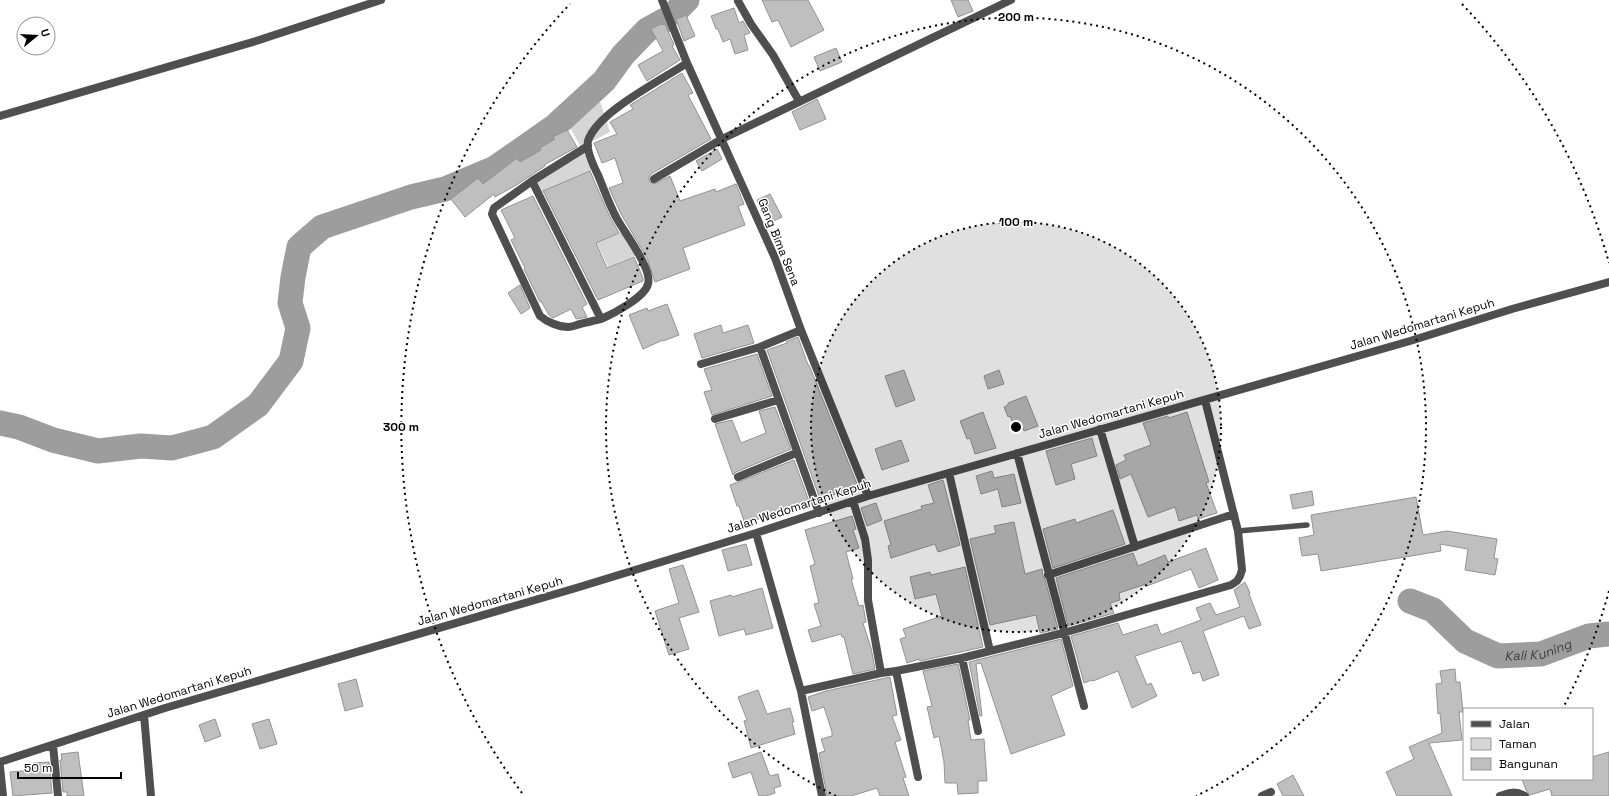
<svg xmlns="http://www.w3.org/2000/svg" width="1609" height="796" font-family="'Space Grotesk',sans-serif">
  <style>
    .green { fill: #d6d6d6 }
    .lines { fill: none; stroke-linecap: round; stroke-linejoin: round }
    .river { stroke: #9d9d9d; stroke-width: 25 }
    .building { fill: #bfbfbf; stroke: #939393 }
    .lane { stroke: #4f4f4f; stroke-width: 5.5 }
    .street { stroke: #4f4f4f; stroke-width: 8 }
    .ring { fill: none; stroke: #000; stroke-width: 2; stroke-dasharray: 2 4 }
    .labels { text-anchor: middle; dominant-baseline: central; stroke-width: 3; stroke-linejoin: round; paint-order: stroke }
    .street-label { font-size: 12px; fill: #000; stroke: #fff }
    .water-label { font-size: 13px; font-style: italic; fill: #3e3e3e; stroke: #fff }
    .centre { fill: #000; stroke: #fff; stroke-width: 2 }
    .ring-label { font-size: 12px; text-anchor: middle; font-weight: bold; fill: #000; stroke: #fff; stroke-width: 3; stroke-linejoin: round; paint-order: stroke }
  </style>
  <rect width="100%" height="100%" fill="#fff"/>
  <path class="green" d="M599 98 610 132 581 147 568 124Z
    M584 149 594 169 541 192 536 181Z
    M624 231 636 255 608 267 597 243Z"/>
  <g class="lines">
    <g class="river">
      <path d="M678 9 687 0"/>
      <path d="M0 423 19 427 53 440 98 451 141 446 172 448 213 437 258 405 291 361 298 328 290 303 293 277 299 247 322 227 411 197 445 189 495 168 555 126 604 81 623 55 647 30 665 20"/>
      <path id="s1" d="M1410 601 1433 610 1465 641 1498 656 1541 654 1589 636 1609 634"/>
    </g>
  </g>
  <path class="building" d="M762 0H808L824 30 791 47 778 20 772 22Z
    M951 0H968L973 11 958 17Z
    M734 8 739 23 743 21 750 33 744 35 748 50 735 54 730 39 723 42 718 29H716L711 16Z
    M686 15 695 36 684 41 676 19Z
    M661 24 662 25 665 24 674 45 672 46 680 60 647 81 638 65 663 51 651 29Z
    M836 48 842 62 820 71 814 57Z
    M682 73 693 93 688 95 711 139 651 174 649 177V181L654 184 670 176 680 201 715 189 716 192 736 184 744 204 738 206 745 225 683 248 690 269 655 282 647 258 621 214 609 188 623 183 615 158 602 163 594 143 617 134 610 122 633 109 630 105 635 102Z
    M817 99 826 119 800 130 792 112Z
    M567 130 577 147 544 165 545 166 518 184 495 197 494 194 465 217 451 199 478 178 483 184 517 158 520 162 541 150 540 148 555 139 553 137Z
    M717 149 722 159 702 171 696 161Z
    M590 171 609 215 619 233 596 243 607 268 634 257 643 278V281L598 300 543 191Z
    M770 194 782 217 769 223 757 200Z
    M533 196 587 304 582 307 587 317 576 319 571 309 553 318 549 315 541 301 540 302 524 269 525 268 511 240 515 238 501 210Z
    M520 285 530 308 521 314 508 293Z
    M667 304 679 335 663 341V340L643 349 629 315 647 308 648 311Z
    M721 325 723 333 748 325 754 343 702 358 694 334Z
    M798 337 808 365H809L859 489 848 494 846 491 820 499 767 350 787 343 786 342Z
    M757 354 772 396 712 415 704 392 712 390 704 369Z
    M904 370 915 400 896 407 885 376Z
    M999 370 1004 384 988 389 984 376Z
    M1026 396 1038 426 1024 431 1023 428 1016 431 1010 416 1008 417 1004 407 1008 405V403Z
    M775 407 791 449 736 472 733 475 715 424 732 420 741 443 766 433 759 411Z
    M983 412 996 448 975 454 970 438 967 439 960 421Z
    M1187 412 1209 482 1206 483 1217 513 1198 519 1197 515 1179 521 1175 507 1148 517 1131 474 1120 479 1116 465 1126 460 1124 455 1151 445 1143 423 1168 416 1169 418Z
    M1092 438 1097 456 1071 464 1075 479 1056 485 1046 451Z
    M901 440 909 461 882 470 875 449Z
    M794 460 810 504 788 510V508L745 524 739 506H737L730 485Z
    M992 471 994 478 1014 474 1021 503 1002 507 998 489 981 494 976 476Z
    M943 480 960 545 938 552 935 544 891 558 888 546 891 545 884 521 922 509 921 506 934 503 928 485Z
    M1312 491 1314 505 1293 509 1290 495Z
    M1416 497 1423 535 1447 531 1497 539 1494 558 1498 559 1495 575 1465 570 1468 549 1440 544 1441 551 1321 571 1318 554 1302 556 1299 538 1314 535 1311 515Z
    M876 503 882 520 867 526 861 508Z
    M1113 510 1125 544 1053 568 1043 529 1075 519 1076 523Z
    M852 516 856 529 853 530 859 548 846 552 853 579H851L859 606 863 605 866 622 863 623 871 648 875 669 853 674 844 637H842L841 634 812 642 808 630 821 626 814 604 819 603 810 566 815 564 805 530Z
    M1014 522 1025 574 1042 569 1043 576 1045 579 1058 629 1040 633 1036 615 990 625 970 539 996 533 994 526Z
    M746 544 752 565 728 571 722 550Z
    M1206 548 1218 580 1199 588 1191 569 1147 586 1146 584 1119 593 1120 600 1110 603 1114 613 1068 626 1056 578 1133 553 1138 566 1165 555 1168 562Z
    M683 565 699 612 679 618 689 649 669 655 655 611 679 603 669 569Z
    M965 567 983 647 920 661 919 659 907 663 900 639 906 637 903 629 942 616 936 594 915 599 910 577 930 572 931 575Z
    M1245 582 1250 593 1249 594 1261 625 1249 629 1244 616 1203 631 1219 675 1203 681 1200 672 1193 674 1181 641 1135 656 1147 685 1151 683 1157 696 1132 708 1118 671 1093 681 1092 680 1084 683 1071 636 1118 623 1123 635 1157 624 1161 635 1201 620 1196 608 1210 603 1216 615 1240 607 1234 590Z
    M762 588 773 628 746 635 744 629 719 636 710 601 731 595 732 597Z
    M1061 639 1073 686 1051 696 1065 735 1011 754 981 663 976 664 982 716H980L969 662Z
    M958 664 970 720H968L971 740 984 739 987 781H978V793L958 794 957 783H945L944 762 939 736 934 738 927 707 932 706 923 671Z
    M1455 669 1456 682H1460L1463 712H1459L1462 740 1429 743 1452 796H1397L1386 772 1414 759 1409 747 1442 733 1440 713 1438 714 1436 684 1442 683 1440 671Z
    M890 677 897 715 892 716 901 740 895 742 906 777 903 778 909 796H880L877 788 851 796H827L819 753 825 751 821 739 832 736V732L824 707 812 711 808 697 826 691Z
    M356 679 363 706 345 711 338 684Z
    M758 690 767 714 790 708 794 722H792L795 734 751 748 744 721 747 720 738 697Z
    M215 719 221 736 205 742 199 725Z
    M269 719 277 744 260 749 252 724Z
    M78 752 84 796H67V792H63L60 760H62L61 754Z
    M761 752 770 776 778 774 781 786 774 788 775 793 766 796H759L751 772 733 778 728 763Z
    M1609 752V796H1552L1550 789 1530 795 1526 790 1522 779H1592V757Z
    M49 762 52 793 13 796 10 772 34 770 33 763Z
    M1293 775 1304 796H1283L1277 784Z"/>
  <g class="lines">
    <path class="lane" d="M1238 531 1307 525"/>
    <path class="street" d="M662 0 687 63 775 258 801 330 868 496
      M738 1 751 24 773 55 799 101
      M0 116 256 41 381 0
      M588 146 532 181 601 319
      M654 179 722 139 1011 0
      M532 181 494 208 492 214 540 316C547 322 559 327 568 327 572 327 576 325 580 324 587 322 594 321 601 319 613 314 645 297 648 284 653 269 623 231 616 217 609 204 604 189 598 175 594 167 586 150 588 141 597 112 662 80 687 63
      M760 347 801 330
      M701 364 760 347 819 513
      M715 419 778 400
      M1100 429 1135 547
      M1017 453 1084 706
      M949 473 990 651
      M738 477 796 453
      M853 501 865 539 868 560V600L881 673
      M756 533 801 691 822 796
      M1048 575 1234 514
      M962 658 978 731
      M896 671 918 777
      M801 691 881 673 896 671 962 658 1063 633 1231 585 1237 581 1240 576 1242 570 1238 531 1205 400
      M144 715 151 796
      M53 745 58 796
      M0 762 165 708 576 588 756 533 868 496 1410 341 1512 309 1609 282
      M0 767 3 796
      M1262 796 1271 792
      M1500 796C1510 792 1516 791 1525 796"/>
  </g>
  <circle cx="1016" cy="427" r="205" fill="#000" fill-opacity=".12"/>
  <g class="ring">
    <circle cx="1016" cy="427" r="205"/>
    <path d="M836 796A410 410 0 1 1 1196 796"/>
    <path d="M1609 591A615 615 0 0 1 1564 706M522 793A615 615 0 0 1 570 4M1462 4A615 615 0 0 1 1609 263"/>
  </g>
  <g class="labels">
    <g class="street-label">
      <text transform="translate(779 242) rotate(68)">Gang Bima Sena</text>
      <text transform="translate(1422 324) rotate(-17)">Jalan Wedomartani Kepuh</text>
      <text transform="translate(1111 414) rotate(-16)">Jalan Wedomartani Kepuh</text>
      <text transform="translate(799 506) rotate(-18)">Jalan Wedomartani Kepuh</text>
      <text transform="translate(490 601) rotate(-16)">Jalan Wedomartani Kepuh</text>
      <text transform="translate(179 692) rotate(-17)">Jalan Wedomartani Kepuh</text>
    </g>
    <g class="water-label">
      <text stroke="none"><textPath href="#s1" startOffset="146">Kali Kuning</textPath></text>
    </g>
  </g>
  <circle cx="1016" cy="427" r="6" class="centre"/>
  <g class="ring-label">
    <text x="1016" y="21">200 m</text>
    <text x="1016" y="226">100 m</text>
    <text x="401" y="431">300 m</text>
  </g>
  <rect x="1463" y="708" width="130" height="72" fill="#ffffff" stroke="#999999"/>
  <rect x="1471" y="721" width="20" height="6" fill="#4f4f4f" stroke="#999999"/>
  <text x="1499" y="728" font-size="12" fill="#000000">Jalan</text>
  <rect x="1471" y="738" width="20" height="12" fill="#d6d6d6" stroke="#999999"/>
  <text x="1499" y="748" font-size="12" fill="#000000">Taman</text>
  <rect x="1471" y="758" width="20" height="12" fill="#bfbfbf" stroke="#999999"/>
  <text x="1499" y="768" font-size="12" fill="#000000">Bangunan</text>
  <g transform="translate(36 36) rotate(72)"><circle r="19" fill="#ffffff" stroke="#999999"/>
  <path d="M0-3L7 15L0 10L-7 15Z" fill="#000000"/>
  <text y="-6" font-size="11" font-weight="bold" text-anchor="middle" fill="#000000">U</text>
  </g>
  <path d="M18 772v6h103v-6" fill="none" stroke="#000000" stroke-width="2"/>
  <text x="24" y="772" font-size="12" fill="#000000" stroke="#ffffff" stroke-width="3" paint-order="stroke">50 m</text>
</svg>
